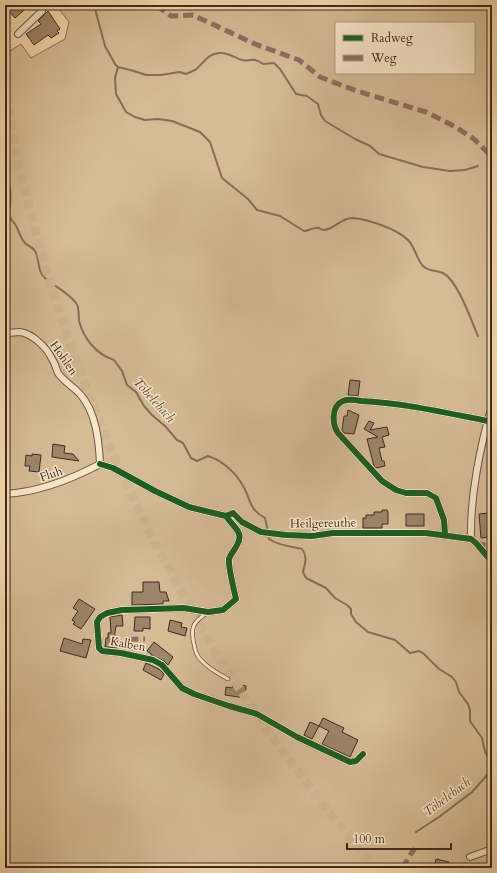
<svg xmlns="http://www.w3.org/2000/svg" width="497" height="873" font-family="Cardo,serif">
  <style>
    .green { fill: #d6bb95; stroke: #89735c; fill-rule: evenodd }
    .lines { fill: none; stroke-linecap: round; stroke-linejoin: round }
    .stream { stroke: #856f59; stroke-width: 2 }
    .building { fill: #9c856a; stroke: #3c2b23 }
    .primary-tunnel { stroke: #d0b591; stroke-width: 9; stroke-dasharray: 9 4.5; stroke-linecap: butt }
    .lane-casing { stroke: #6a5645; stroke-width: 4.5 }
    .street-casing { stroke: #6a5645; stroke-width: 8 }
    .lane { stroke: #f8e6c9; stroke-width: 3 }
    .street { stroke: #f8e6c9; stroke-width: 6 }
    .quiet { stroke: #8d6e63; stroke-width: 5; stroke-dasharray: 10 5; stroke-linecap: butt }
    .cycleway-casing { stroke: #f8e6c9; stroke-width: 8 }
    .cycleway { stroke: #1b5e20; stroke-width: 6 }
    .labels { text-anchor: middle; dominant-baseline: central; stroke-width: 3; stroke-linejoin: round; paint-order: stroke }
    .street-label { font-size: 12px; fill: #3c2b23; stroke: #f8e6c9 }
    .water-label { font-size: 13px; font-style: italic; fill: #5a483a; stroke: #f8e6c9 }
  </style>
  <rect width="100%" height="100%" fill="#f5d8ac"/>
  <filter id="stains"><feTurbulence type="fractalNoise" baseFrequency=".005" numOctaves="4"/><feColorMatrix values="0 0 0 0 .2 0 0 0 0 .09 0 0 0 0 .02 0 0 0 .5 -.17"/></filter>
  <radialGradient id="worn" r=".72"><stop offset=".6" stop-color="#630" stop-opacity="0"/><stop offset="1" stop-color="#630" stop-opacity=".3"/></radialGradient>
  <path class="green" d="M56 5H492V868H5V54L21 44 31 58 65 39 69 22ZM336 23H474V73H336Z"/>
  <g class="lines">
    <path class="stream" d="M94 5 105 46 115 64 118 67 115 78 116 94 126 112 135 117 145 120 158 119 172 121 200 132 210 142 222 178 248 199 257 210 280 216 304 231C308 231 312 228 316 228 319 227 321 230 324 230 335 229 341 218 352 218 368 219 397 229 408 240 415 247 418 262 423 266 429 272 437 270 443 273 458 281 471 320 478 336
      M118 67 134 71 146 75H161L180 72 186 74C189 73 192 71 195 70 203 64 209 52 221 53 229 53 235 58 242 60 252 62 252 56 263 64L274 63 280 69 296 94 307 96 318 104 321 115 325 121 355 139 370 146 379 154 423 167 450 171 465 170 478 166
      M5 176C11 185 11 194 10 205 10 209 8 213 10 217 11 220 13 222 15 224 19 230 20 238 25 243 29 247 34 247 36 253 40 262 37 271 45 278 55 287 68 292 76 303 80 308 78 314 79 321 84 339 96 354 114 360L122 371 127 385 136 392 144 406 152 415 165 426 177 440 183 443 191 458 197 461 208 456C226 462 240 477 247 494 252 507 253 511 265 518L268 531
      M268 535 269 539C279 546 290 546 302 549 308 557 305 563 303 572L306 578 326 588 335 598 347 605 351 609V614L356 622 368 632 395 640 410 653 419 651 423 653 439 669 452 677 456 682 459 692 468 704 470 710V721L482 738 485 752 491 763 489 773 472 792 439 817 416 832"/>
  </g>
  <path class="building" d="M12 5H30L15 18 7 9Z
    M48 11 60 29 57 31 59 33 51 38 48 35 34 45 26 34 41 24 38 21Z
    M350 380 360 381 358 396 348 395Z
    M348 410 359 415 354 434 344 433 342 430 344 416H347Z
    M369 421 374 423 370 430 387 427 389 435 382 437 385 447 379 448 382 461H384L385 466 376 468 374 466 367 439 378 437 364 429Z
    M53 444 65 446 64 453 73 454 79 461 52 457Z
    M32 454 41 455 39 472 29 471 30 466H25L26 455 32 456Z
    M382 510H387L388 512V524H382V528H363V518H366V515H374V512H382Z
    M489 513 490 525H492V537L481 538 479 514Z
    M406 514H424V526H406Z
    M143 582H159L160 592H166L169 601H163V604L132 605V592H143Z
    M79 599 95 609 81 629 73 624 75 622 72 620 78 611 73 608Z
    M122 615 123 626H116L114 639H117V648L105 647 106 638H108V633H111L110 617Z
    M135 617H150V629L143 628V631H134Z
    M170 620 182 623 181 627 187 628 185 636 168 631Z
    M64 638 82 644 83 639 91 640 86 658 60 651Z
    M154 642 173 657 168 665 164 661 151 655V654L147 651Z
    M146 663 159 669 164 674 161 680 143 670Z
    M233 684 246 686 245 698 225 695 226 687 232 688Z
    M323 718 344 728 342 732 358 740 350 757 322 744 329 731 319 726Z
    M310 722 319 726 312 739 304 735Z
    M436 859 449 862 448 868H434Z"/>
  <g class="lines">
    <path class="primary-tunnel" d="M5 81 19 168 46 270 75 358 108 444 156 546 219 658 265 727 333 818 376 868"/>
    <g class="lane-casing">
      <path id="lane" d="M207 613C193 622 190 628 194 644 195 651 197 657 202 661 209 669 219 674 228 679"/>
    </g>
    <g class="street-casing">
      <path id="street" d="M18 34 42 11 43 5
        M5 333C10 333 16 332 20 332 33 334 47 348 52 359 55 363 56 369 58 373 64 382 74 387 80 394 96 412 99 441 100 464
        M100 464 113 468 155 491 189 507 226 516 233 513 242 522 261 532 286 535 312 536 333 533H426L471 539 476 543 492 562
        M5 494C39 492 70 480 100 464
        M226 516C232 526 245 532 237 545 235 550 231 553 229 559 228 566 234 590 236 599L223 610 208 612 184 608 122 610 107 613 100 617 97 622 99 648 102 651 121 653 153 660 162 665 182 688 194 694 229 706 257 714 297 737 350 762 356 761 363 754
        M445 534 444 520 436 498 427 493H406L396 490 382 481 338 433C332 424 331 406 343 401 348 399 356 400 361 401 404 403 446 413 488 421
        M471 539C470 497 480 446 492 406
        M470 857 492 849"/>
    </g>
    <use href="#lane" class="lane"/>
    <use href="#street" class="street"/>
    <path class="quiet" d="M157 5 160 8 171 16 193 15 255 44 299 60 320 77 357 91 426 112 454 126 474 139 492 157
      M476 543 492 547
      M121 653C127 637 129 639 145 639
      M402 868C407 862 410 853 415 849"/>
    <g class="cycleway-casing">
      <path id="cycleway" d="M100 464 113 468 155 491 189 507 226 516 233 513 242 522 261 532 286 535 312 536 333 533H426L471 539 476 543 492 562
        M226 516C232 526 245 532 237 545 235 550 231 553 229 559 228 566 234 590 236 599L223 610 208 612 184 608 122 610 107 613 100 617 97 622 99 648 102 651 121 653 153 660 162 665 182 688 194 694 229 706 257 714 297 737 350 762 356 761 363 754
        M445 534 444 520 436 498 427 493H406L396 490 382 481 338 433C332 424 331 406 343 401 348 399 356 400 361 401 404 403 446 413 488 421"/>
    </g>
    <use href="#cycleway" class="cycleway"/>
  </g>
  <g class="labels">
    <g class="street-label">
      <text transform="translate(64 358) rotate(55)">Hohlen</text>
      <text transform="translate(51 474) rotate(-19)">Fluh</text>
      <text transform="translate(323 523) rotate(-1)">Heilgereuthe</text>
      <text transform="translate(128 644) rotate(10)">Kalben</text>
    </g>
    <g class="water-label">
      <text transform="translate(154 400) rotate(48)">Töbelebach</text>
      <text transform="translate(447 797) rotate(-37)">Töbelebach</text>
    </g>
  </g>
  <rect width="497" height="873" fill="none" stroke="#f5d8ac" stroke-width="20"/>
  <rect x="6" y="6" width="485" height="861" fill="none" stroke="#3c2b23" stroke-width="2"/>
  <rect x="10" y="10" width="477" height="853" fill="none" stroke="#3c2b23"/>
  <rect x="335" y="22" width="140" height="52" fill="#f8e6c9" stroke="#ad9b87"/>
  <rect x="343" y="35" width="20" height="6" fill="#1b5e20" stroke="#ad9b87"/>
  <text x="371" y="42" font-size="12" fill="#3c2b23">Radweg</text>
  <rect x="343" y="55" width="20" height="6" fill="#8d6e63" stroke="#ad9b87"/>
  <text x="371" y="62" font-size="12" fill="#3c2b23">Weg</text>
  <path d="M347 843v6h104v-6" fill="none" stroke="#3c2b23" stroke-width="2"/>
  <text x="353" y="843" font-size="12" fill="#3c2b23" stroke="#f8e6c9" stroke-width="3" paint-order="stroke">100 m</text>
  <rect width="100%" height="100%" filter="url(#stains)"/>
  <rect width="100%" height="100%" fill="url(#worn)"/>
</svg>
